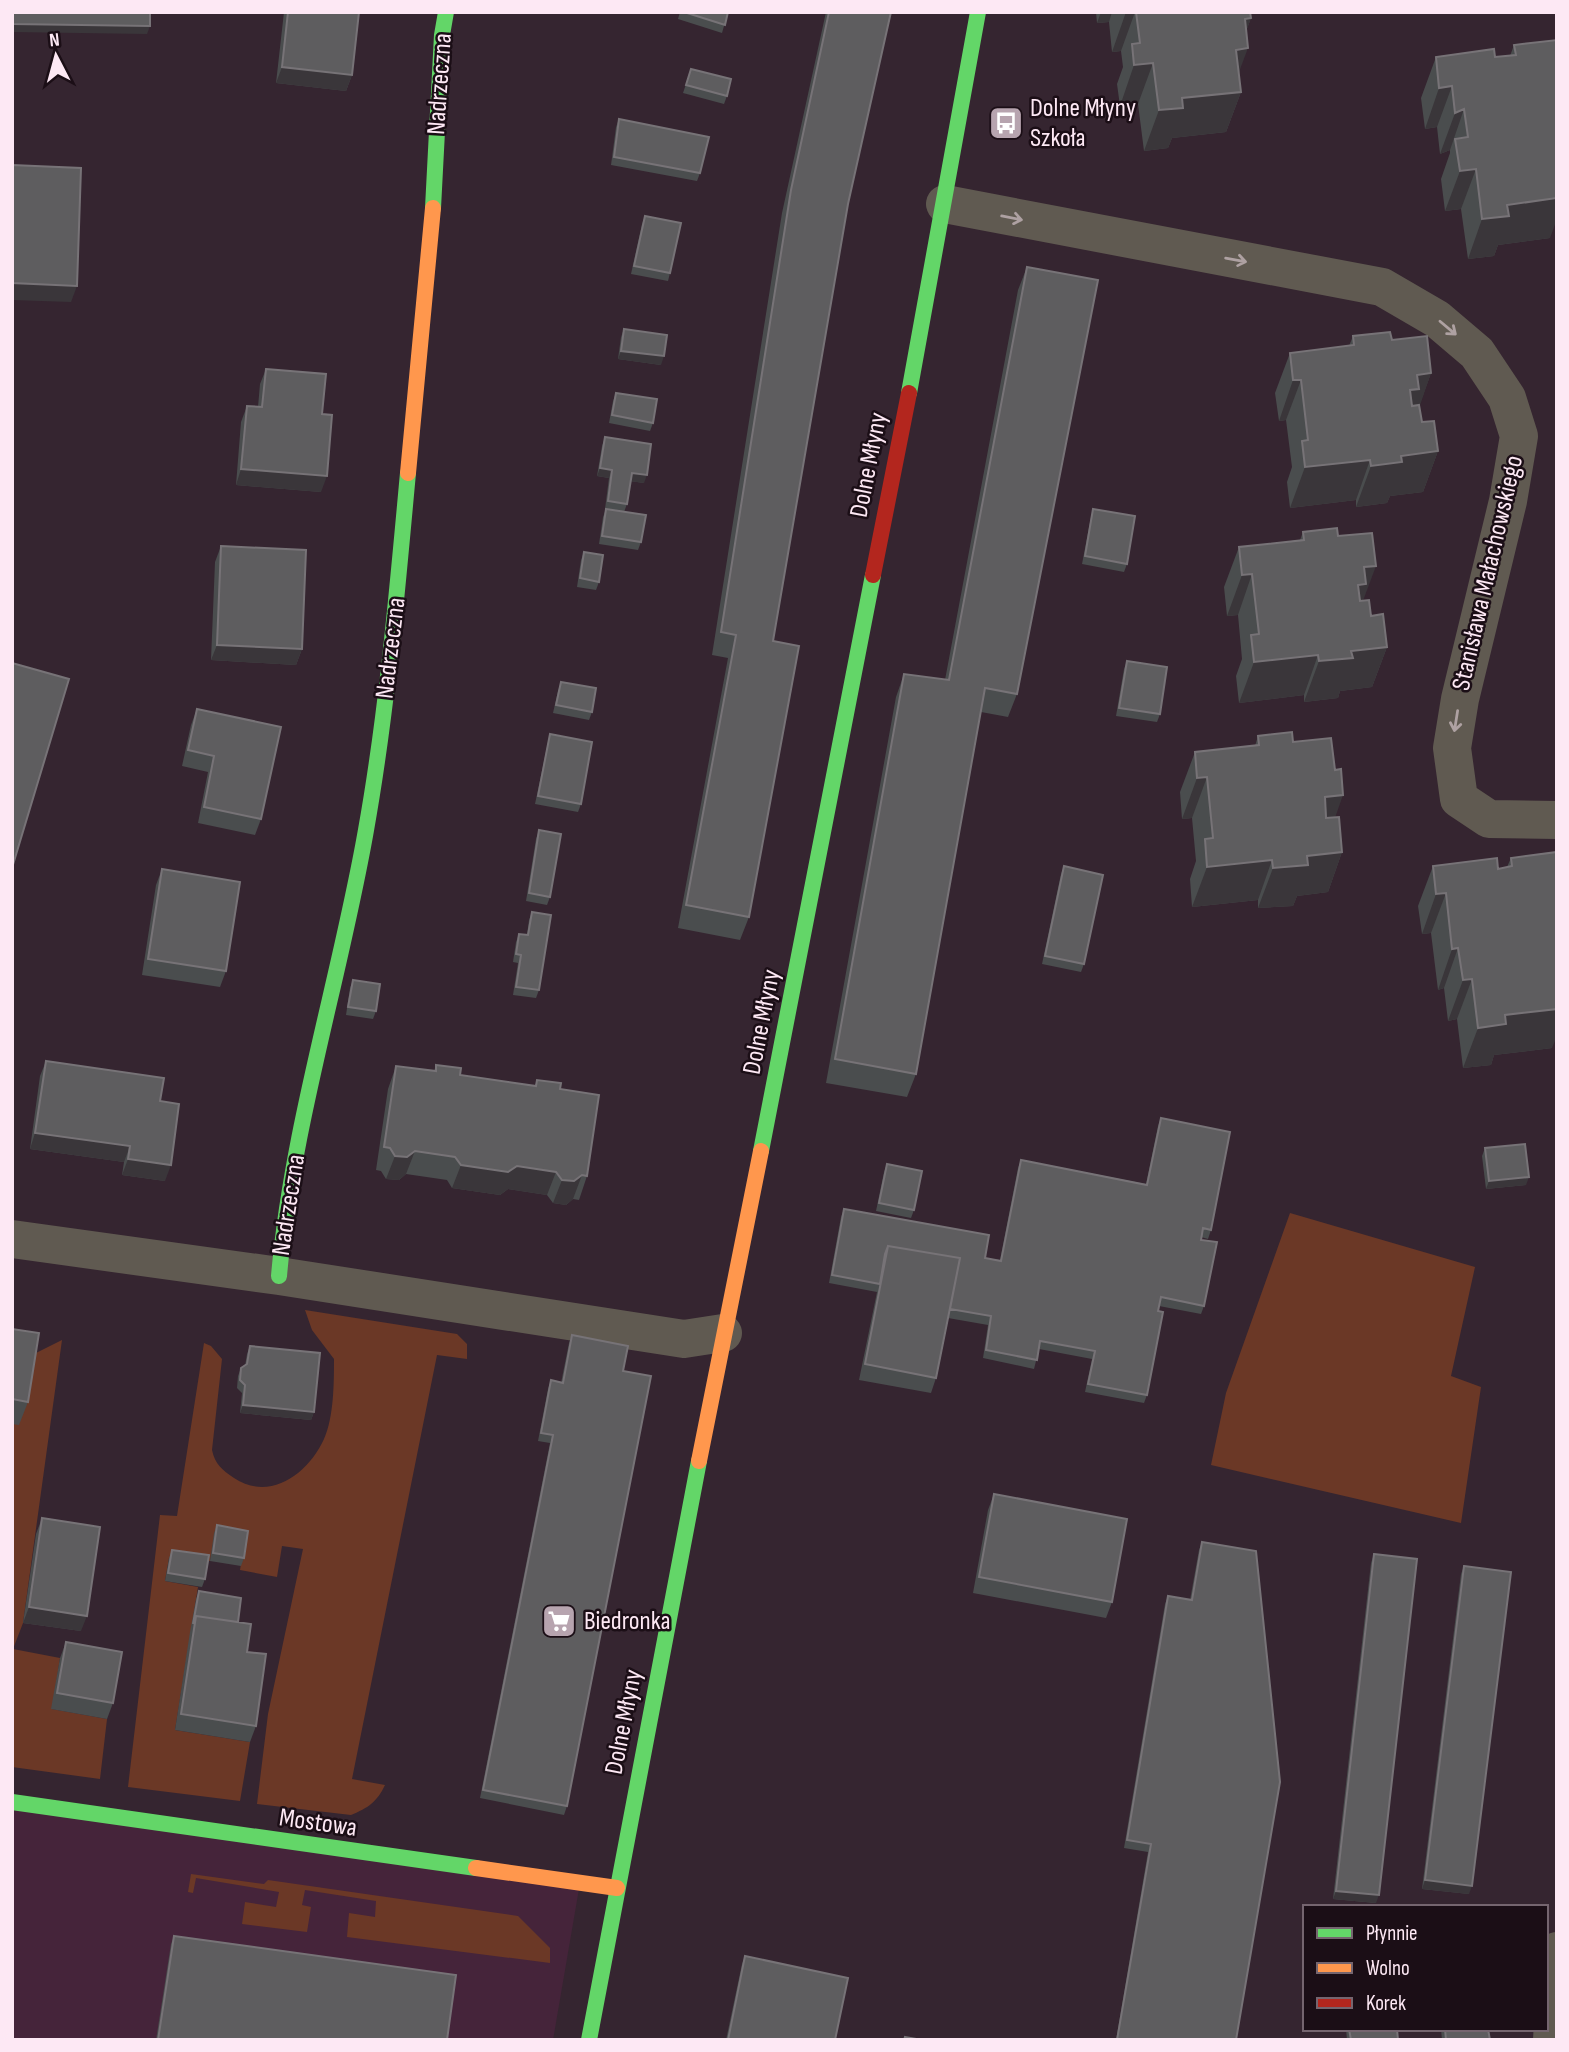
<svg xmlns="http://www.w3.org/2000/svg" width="1569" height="2052" font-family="'Sofia Sans Condensed',sans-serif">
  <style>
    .built { fill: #45243a }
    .green { fill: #6b3826 }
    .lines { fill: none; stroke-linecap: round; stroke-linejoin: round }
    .street { stroke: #605a51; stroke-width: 38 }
    .fast { stroke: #63d668; stroke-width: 16 }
    .slow { stroke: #ff974d; stroke-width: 16 }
    .jam { stroke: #b3261e; stroke-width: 16 }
    .wall { fill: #4a4d4e }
    .shaded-wall { fill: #3a363a }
    .building { fill: #5e5d5f; stroke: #777377; stroke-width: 2 }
    .oneway { stroke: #aea1a2 }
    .labels { text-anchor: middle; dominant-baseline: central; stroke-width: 5; stroke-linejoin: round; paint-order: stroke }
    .street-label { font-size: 26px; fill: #fde8f4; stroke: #1b0e16 }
    .poi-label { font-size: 26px; fill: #fde8f4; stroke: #1b0e16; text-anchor: start }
  </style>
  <rect width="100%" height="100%" fill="#352530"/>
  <path class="built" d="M12 1802 580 1883 553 2040H12Z"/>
  <path class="green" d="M1290 1213 1475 1267 1451 1376 1481 1387 1461 1523 1211 1465 1226 1393Z
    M305 1310 457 1334 467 1344V1359L437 1355 352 1779 385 1785C377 1802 368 1808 351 1815L257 1804 268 1714 303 1549 282 1546 277 1577 240 1570 245 1539 215 1533 210 1561 169 1558 165 1581 198 1587 175 1730 250 1742 240 1801 128 1787 160 1515 177 1516 204 1343 211 1346 222 1359 212 1450C215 1464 222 1470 234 1478 270 1502 308 1474 324 1439 334 1417 334 1382 334 1359L312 1330Z
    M62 1340 23 1623 13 1649 60 1658 52 1709 107 1719 100 1779 12 1767V1424H19L30 1356Z
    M191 1874 264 1884 268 1880 518 1916 550 1948V1963L347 1937 349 1913 375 1917 376 1901 305 1890 302 1905 311 1907 307 1932 242 1924 245 1902 276 1907 279 1892 196 1878 193 1893 188 1892Z"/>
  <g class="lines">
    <path class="street" d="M945 204 1382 287 1437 319 1477 353 1507 398 1519 436 1508 501 1460 699 1452 748 1459 799 1489 819 1557 820
      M12 1239 279 1276 684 1339 723 1333
      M1552 2040 1557 1951"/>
    <path class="fast" d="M433 208 442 35 446 12
      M909 393 978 12
      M761 1151 873 575
      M279 1276C292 1125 340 979 366 830 387 712 397 592 408 473
      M12 1802 476 1868
      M589 2040 699 1461"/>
    <path class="slow" d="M408 473 433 208
      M699 1461 761 1151
      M476 1868 617 1888"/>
    <path class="jam" d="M873 575 909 393"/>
  </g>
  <path class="wall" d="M284 12H359L352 75 346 91 276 83Z
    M680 12H728L722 33 678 19Z
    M826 12H891L848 204 773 641 749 917 740 940 678 928 728 658 712 655 782 213Z
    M1096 12H1250L1251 18 1246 31 1239 74 1241 92 1226 132 1172 138 1168 148 1144 151 1138 104 1120 106 1117 84 1123 67 1121 51 1112 52 1109 22 1097 23Z
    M1514 45 1550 238 1498 245 1494 256 1468 259 1461 209 1445 211 1441 179 1450 153V150L1440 154 1437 127 1425 129 1421 98 1436 57H1495L1510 56Z
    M691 69 727 96 724 104 683 93Z
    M619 119 700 173 697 181 611 165 616 127Z
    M645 216 670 273 668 281 631 274 642 224Z
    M1027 267 1017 694 1008 717 981 712 916 1074 907 1097 826 1083 896 697 904 674 945 680 1018 290Z
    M624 329 661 365 618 359 621 337Z
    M1353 336 1392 340 1431 373 1419 406 1422 422 1438 451 1423 492 1390 496 1387 503 1356 507V500L1290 508 1287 482 1292 467 1286 420 1279 421 1275 393 1290 353 1349 346Z
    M266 369 322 414 321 492 236 485 241 422 247 406 258 407 260 384Z
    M616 393 653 423 650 431 609 423 613 401Z
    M605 437 644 483 630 481 627 504 624 512 641 542 638 550 599 544 603 517 606 509 611 510 605 509 609 478 597 476 602 446Z
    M1093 509 1127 564 1124 572 1082 564 1091 517Z
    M1303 532 1338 536 1363 601 1387 647 1372 687 1340 691 1338 698 1304 702V695L1239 703 1236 676 1242 659 1238 615 1227 616 1224 587 1239 547 1300 540Z
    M221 546 302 649 296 665 211 660 215 562Z
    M584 552 599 582 596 590 577 587 581 560Z
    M1127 661 1160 714 1157 722 1116 716 1124 669Z
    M561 682 592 712 589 720 553 713 558 691Z
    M197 709 261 819 255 835 198 823 208 772 182 766 191 725Z
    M550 734 581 804 578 812 535 804 548 742Z
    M1258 736 1293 742 1335 817 1342 852 1328 892 1297 896 1293 906 1258 908V900L1192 907 1190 879 1196 861 1192 818 1182 819 1180 792 1195 752 1255 746Z
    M539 830 550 897 547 905 526 901 536 839Z
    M1511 858 1552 1048 1494 1055 1491 1065 1463 1068 1457 1019 1448 1021 1444 988 1438 990 1431 933 1422 934 1418 906 1433 866 1498 869 1507 867Z
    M1064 866 1084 964 1081 972 1042 964 1061 874Z
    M162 869 226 971 220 987 142 975 156 885Z
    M532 912 539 990 536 998 513 995 518 963 513 962 516 942 519 934 527 935 529 920Z
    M353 980 376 1011 373 1019 346 1015 350 988Z
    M46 1061 160 1101 165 1181 122 1175 124 1162 30 1149 40 1076Z
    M436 1065 460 1075 535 1086 537 1080 560 1089 587 1176 579 1200 573 1199 566 1205 553 1203 547 1195 508 1189 500 1195 452 1188 447 1180 406 1174 399 1180 386 1179 381 1171 376 1170 388 1089 396 1066 434 1071Z
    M1161 1118 1211 1230 1208 1239 1201 1237 1204 1306 1201 1314 1159 1306 1147 1395 1144 1403 1085 1392 1092 1359 1039 1349 1034 1369 983 1358 988 1325 948 1318 936 1378 931 1393 859 1380 877 1292 829 1283 841 1217 844 1209 985 1258 1000 1260 1018 1168 1021 1160 1146 1184 1158 1126Z
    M1485 1148 1526 1185 1486 1189 1482 1156Z
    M887 1164 914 1210 911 1218 876 1211 884 1172Z
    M12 1329 28 1402 19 1425 12 1424Z
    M572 1335 623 1371 567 1806 564 1815 480 1798 550 1443 538 1441 548 1389 551 1380 561 1383 569 1343Z
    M250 1346 314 1412 311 1420 240 1413 242 1393 237 1388 238 1376 241 1368 245 1366 247 1354Z
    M994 1494 1112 1602 1106 1618 973 1593 988 1510Z
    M42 1518 81 1631 23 1623 36 1534Z
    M217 1525 244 1558 241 1566 210 1561 214 1533Z
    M1202 1542 1236 2040H1116L1148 1852 1124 1848 1165 1604 1168 1596 1190 1600 1199 1550Z
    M172 1550 205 1579 202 1587 165 1581 169 1558Z
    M1374 1554 1376 1903 1333 1899 1371 1563Z
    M1464 1566 1469 1894 1422 1889 1461 1574Z
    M199 1591 238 1622 247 1652 256 1726 250 1742 175 1730 190 1632 196 1599Z
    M66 1642 113 1703 107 1719 51 1709 60 1658Z
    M174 1936 447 2040H156L171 1944Z
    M745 1956 835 2040H726L742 1964Z
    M1346 2029H1397L1398 2040H1347Z
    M1441 2029H1488L1490 2040H1442Z"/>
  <path class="shaded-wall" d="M1101 12H1112L1109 22 1097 23Z
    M1126 12H1135L1121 51 1112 52Z
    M1251 18 1240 49 1248 48 1233 88 1221 90 1245 19Z
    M12 24 150 26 147 34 12 32Z
    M1153 63 1138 104 1120 106 1134 65Z
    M282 67 352 75 346 91 276 83Z
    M1452 86 1437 127 1425 129 1439 88Z
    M1241 92 1226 132 1172 138 1168 148 1144 151 1159 110 1182 98Z
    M1464 109 1450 150 1440 154 1455 113Z
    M1476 169 1461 209 1445 211 1460 171Z
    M1557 198V219L1550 238 1498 245 1494 256 1468 259 1482 219 1507 205Z
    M12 283 77 286 71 302 12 300Z
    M621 351 664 356 661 365 618 359Z
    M1431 373 1417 414 1410 415V390L1417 375Z
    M1293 380H1301L1286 420 1279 421Z
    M1438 451 1423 492 1390 496 1387 503 1356 507 1371 466 1401 456Z
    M1370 460 1356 500 1290 508 1305 467Z
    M600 468 612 470 609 478 597 476Z
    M241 469 327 476 321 492 236 485Z
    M632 473 647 475 644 483 629 481Z
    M1376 566 1361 606 1350 607 1364 567Z
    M1252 574 1238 615 1227 616 1242 575Z
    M217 645 302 649 296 665 211 660Z
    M1387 647 1372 687 1340 691 1338 698 1304 702 1319 661 1351 651Z
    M1318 655 1304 695 1239 703 1254 662Z
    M1207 777 1192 818 1182 819 1197 778Z
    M1343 795 1329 835 1325 797Z
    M1342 852 1328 892 1297 896 1293 906 1258 908 1273 868 1307 856Z
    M1272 860 1258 900 1192 907 1207 867Z
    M1446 893 1431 933 1422 934 1436 894Z
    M1458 948 1444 988 1438 990 1452 949Z
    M1472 979 1457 1019 1448 1021 1463 980Z
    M1557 1009V1036L1552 1048 1494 1055 1491 1065 1463 1068 1478 1028 1505 1015Z
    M35 1133 130 1146 124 1162 30 1149Z
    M415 1151 406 1174 399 1180 386 1179 395 1156Z
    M128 1159 171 1165 165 1181 122 1175Z
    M461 1165 517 1166 556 1172 547 1195 508 1189 500 1195 452 1188Z
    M582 1175 573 1199 566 1205 553 1203 562 1180Z
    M1529 1177 1526 1185 1486 1189 1489 1181Z
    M243 1405 314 1412 311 1420 240 1413Z
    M29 1607 87 1616 81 1631 23 1623Z
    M1425 1880 1472 1886 1469 1894 1422 1889Z
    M1336 1891 1379 1895 1376 1903 1333 1899Z"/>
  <path class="building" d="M12 12H150V26L12 24Z
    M288 12H359L352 75 282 67Z
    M684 12H728L725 25Z
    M829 12H891L848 204 773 641 799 646 749 917 686 905 736 635 721 632 791 190Z
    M1136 12H1250L1251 18 1245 19 1248 48 1236 50 1241 92 1182 98 1183 108 1159 110 1153 63 1134 65 1132 44 1140 43Z
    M1557 40V198L1507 205 1509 216 1482 219 1476 169 1460 171 1455 139 1468 137 1464 109 1455 113 1452 86 1439 88 1436 57 1494 49 1495 57 1516 55 1514 45Z
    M691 69 731 79 727 96 686 85Z
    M619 119 709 137 700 173 614 157Z
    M12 165 81 168 77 286 12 283Z
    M645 216 681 223 670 273 634 266Z
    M1027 267 1098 280 1017 694 985 688 916 1074 835 1059 904 674 949 680Z
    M624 329 667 335 664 356 621 351Z
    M1390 332 1392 340 1427 336 1431 373 1417 375 1419 389 1410 390 1412 406 1419 405 1422 422 1434 421 1438 451 1401 456 1402 462 1371 466 1370 460 1305 467 1302 441 1308 440 1301 380H1293L1290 353 1354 345 1353 336Z
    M266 369 326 374 322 414 332 415 327 476 241 469 247 406 262 407Z
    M616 393 657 399 653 423 612 415Z
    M605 437 651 444 647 475 632 473 627 504 608 501 612 470 600 468Z
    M606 509 646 515 641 542 602 536Z
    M1093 509 1135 516 1127 564 1085 556Z
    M1337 528 1338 536 1372 533 1376 566 1364 567 1366 584 1358 585 1360 601 1369 600 1371 616 1383 614 1387 647 1351 651 1353 658 1319 661 1318 655 1254 662 1251 635 1259 634 1252 574 1242 575 1239 547 1304 540 1303 532Z
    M221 546 306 550 302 649 217 645Z
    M584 552 603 555 599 582 580 578Z
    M1127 661 1167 667 1160 714 1119 708Z
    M12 663 69 679 12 868Z
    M561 682 596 688 592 712 556 705Z
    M197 709 281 727 261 819 204 807 214 756 188 750Z
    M1292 732 1293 742 1331 738 1335 770 1341 769 1343 795 1325 797 1326 818 1339 817 1342 852 1307 856 1308 865 1273 868 1272 860 1207 867 1205 839 1213 838 1207 777 1197 778 1195 752 1259 745 1258 736Z
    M550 734 592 742 581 804 538 796Z
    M539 830 561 834 550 897 529 893Z
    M1557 852V1009L1505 1015 1506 1024 1478 1028 1472 979 1463 980 1458 948 1452 949 1446 893 1436 894 1433 866 1497 858 1498 869 1512 866 1511 858Z
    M1064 866 1103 875 1084 964 1045 956Z
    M162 869 240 882 226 971 148 959Z
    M532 912 551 915 539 990 516 987 521 955 516 954 519 934 528 935Z
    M353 980 380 984 376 1011 348 1007Z
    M46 1061 164 1078 160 1101 179 1104 171 1165 128 1159 130 1146 35 1133Z
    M436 1065 461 1068 460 1075 536 1086 537 1080 561 1083 560 1089 599 1095 587 1176 582 1175 574 1181 562 1180 556 1172 517 1166 508 1172 461 1165 455 1157 415 1151 407 1157 395 1156 390 1148 384 1147 396 1066 436 1071Z
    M1161 1118 1230 1132 1211 1230 1203 1228 1201 1240 1217 1242 1204 1306 1161 1297 1158 1311 1163 1312 1147 1395 1088 1384 1095 1351 1040 1341 1037 1360 986 1350 991 1316 950 1309 960 1258 888 1246 885 1254 880 1284 832 1275 844 1209 989 1235 985 1258 1001 1261 1021 1160 1147 1185Z
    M1525 1144 1529 1177 1489 1181 1485 1148Z
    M887 1164 922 1171 914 1210 879 1203Z
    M888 1246 960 1258 936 1378 865 1364Z
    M12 1329 39 1333 28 1402 12 1399Z
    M572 1335 628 1346 623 1371 651 1376 567 1806 483 1790 553 1435 541 1433 551 1380 563 1383Z
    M250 1346 320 1353 314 1412 243 1405 245 1385 240 1380 241 1368 247 1364Z
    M994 1494 1127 1519 1112 1602 979 1577Z
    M42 1518 100 1527 87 1616 29 1607Z
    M217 1525 248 1531 244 1558 213 1553Z
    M1202 1542 1256 1551 1280 1782 1236 2040H1117L1151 1844 1127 1840 1168 1596 1192 1600Z
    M172 1550 209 1555 205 1579 168 1573Z
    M1374 1554 1417 1559 1379 1895 1336 1891Z
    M1464 1566 1511 1572 1472 1886 1425 1880Z
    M199 1591 241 1598 238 1622 196 1616 193 1624Z
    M196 1616 251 1624 247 1652 266 1654 256 1726 181 1714Z
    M66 1642 122 1652 113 1703 57 1693Z
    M174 1936 456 1975 447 2040H158Z
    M745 1956 848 1978 835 2040H728Z
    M1349 2029H1397L1398 2040H1351Z
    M1445 2029H1488L1490 2040H1446Z
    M905 2037 922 2040H904Z"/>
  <defs><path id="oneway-shaft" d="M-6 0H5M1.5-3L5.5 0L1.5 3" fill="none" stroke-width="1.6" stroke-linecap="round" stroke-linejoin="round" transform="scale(1.75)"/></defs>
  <g class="oneway">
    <use href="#oneway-shaft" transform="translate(1012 218) rotate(11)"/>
    <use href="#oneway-shaft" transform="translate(1236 260) rotate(10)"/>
    <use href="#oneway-shaft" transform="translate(1448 328) rotate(40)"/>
    <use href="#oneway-shaft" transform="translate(1456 721) rotate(99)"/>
  </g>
  <defs>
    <g id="bus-square" transform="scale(1.75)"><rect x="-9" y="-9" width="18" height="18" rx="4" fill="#b7a4af" stroke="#1b0e16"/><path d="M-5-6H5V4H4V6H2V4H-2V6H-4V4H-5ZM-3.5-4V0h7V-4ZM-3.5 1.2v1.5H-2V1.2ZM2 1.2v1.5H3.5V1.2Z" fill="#fff"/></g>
    <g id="supermarket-square" transform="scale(1.75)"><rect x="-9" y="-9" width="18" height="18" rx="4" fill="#b7a4af" stroke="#1b0e16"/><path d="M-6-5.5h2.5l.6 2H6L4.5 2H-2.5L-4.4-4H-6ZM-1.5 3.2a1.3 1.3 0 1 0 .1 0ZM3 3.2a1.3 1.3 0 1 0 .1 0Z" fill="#fff"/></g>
  </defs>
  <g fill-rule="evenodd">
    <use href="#bus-square" x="1006" y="123"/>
    <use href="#supermarket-square" x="559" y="1621"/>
  </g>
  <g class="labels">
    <g class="street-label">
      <text transform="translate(440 84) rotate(-86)">Nadrzeczna</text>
      <text transform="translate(869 465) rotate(-79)">Dolne Młyny</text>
      <text transform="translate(1488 573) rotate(-77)">Stanisława Małachowskiego</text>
      <text transform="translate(391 648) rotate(-83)">Nadrzeczna</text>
      <text transform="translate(762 1022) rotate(-79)">Dolne Młyny</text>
      <text transform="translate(289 1205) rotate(-81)">Nadrzeczna</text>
      <text transform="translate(624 1722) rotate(-79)">Dolne Młyny</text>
      <text transform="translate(318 1823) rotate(8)">Mostowa</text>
    </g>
    <g class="poi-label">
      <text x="1030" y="108">Dolne Młyny<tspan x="1030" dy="30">Szkoła</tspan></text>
      <text x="584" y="1621">Biedronka</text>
    </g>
  </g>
  <rect width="1569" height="2052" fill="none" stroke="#fde8f4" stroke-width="28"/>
  <rect x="1303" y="1905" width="245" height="126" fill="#1b0e16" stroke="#75656f" stroke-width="2"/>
  <rect x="1317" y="1928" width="35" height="10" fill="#63d668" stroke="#75656f" stroke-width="2"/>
  <text x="1366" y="1940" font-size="21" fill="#fde8f4">Płynnie</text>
  <rect x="1317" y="1963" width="35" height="10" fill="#ff974d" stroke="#75656f" stroke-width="2"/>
  <text x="1366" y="1975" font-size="21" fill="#fde8f4">Wolno</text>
  <rect x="1317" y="1998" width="35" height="10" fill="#b3261e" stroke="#75656f" stroke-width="2"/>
  <text x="1366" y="2010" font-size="21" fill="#fde8f4">Korek</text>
  <g transform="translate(56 56) rotate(354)" stroke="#1b0e16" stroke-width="5" paint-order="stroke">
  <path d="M0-5L12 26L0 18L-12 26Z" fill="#fde8f4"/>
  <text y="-10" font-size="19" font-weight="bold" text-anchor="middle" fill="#fde8f4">N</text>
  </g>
</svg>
